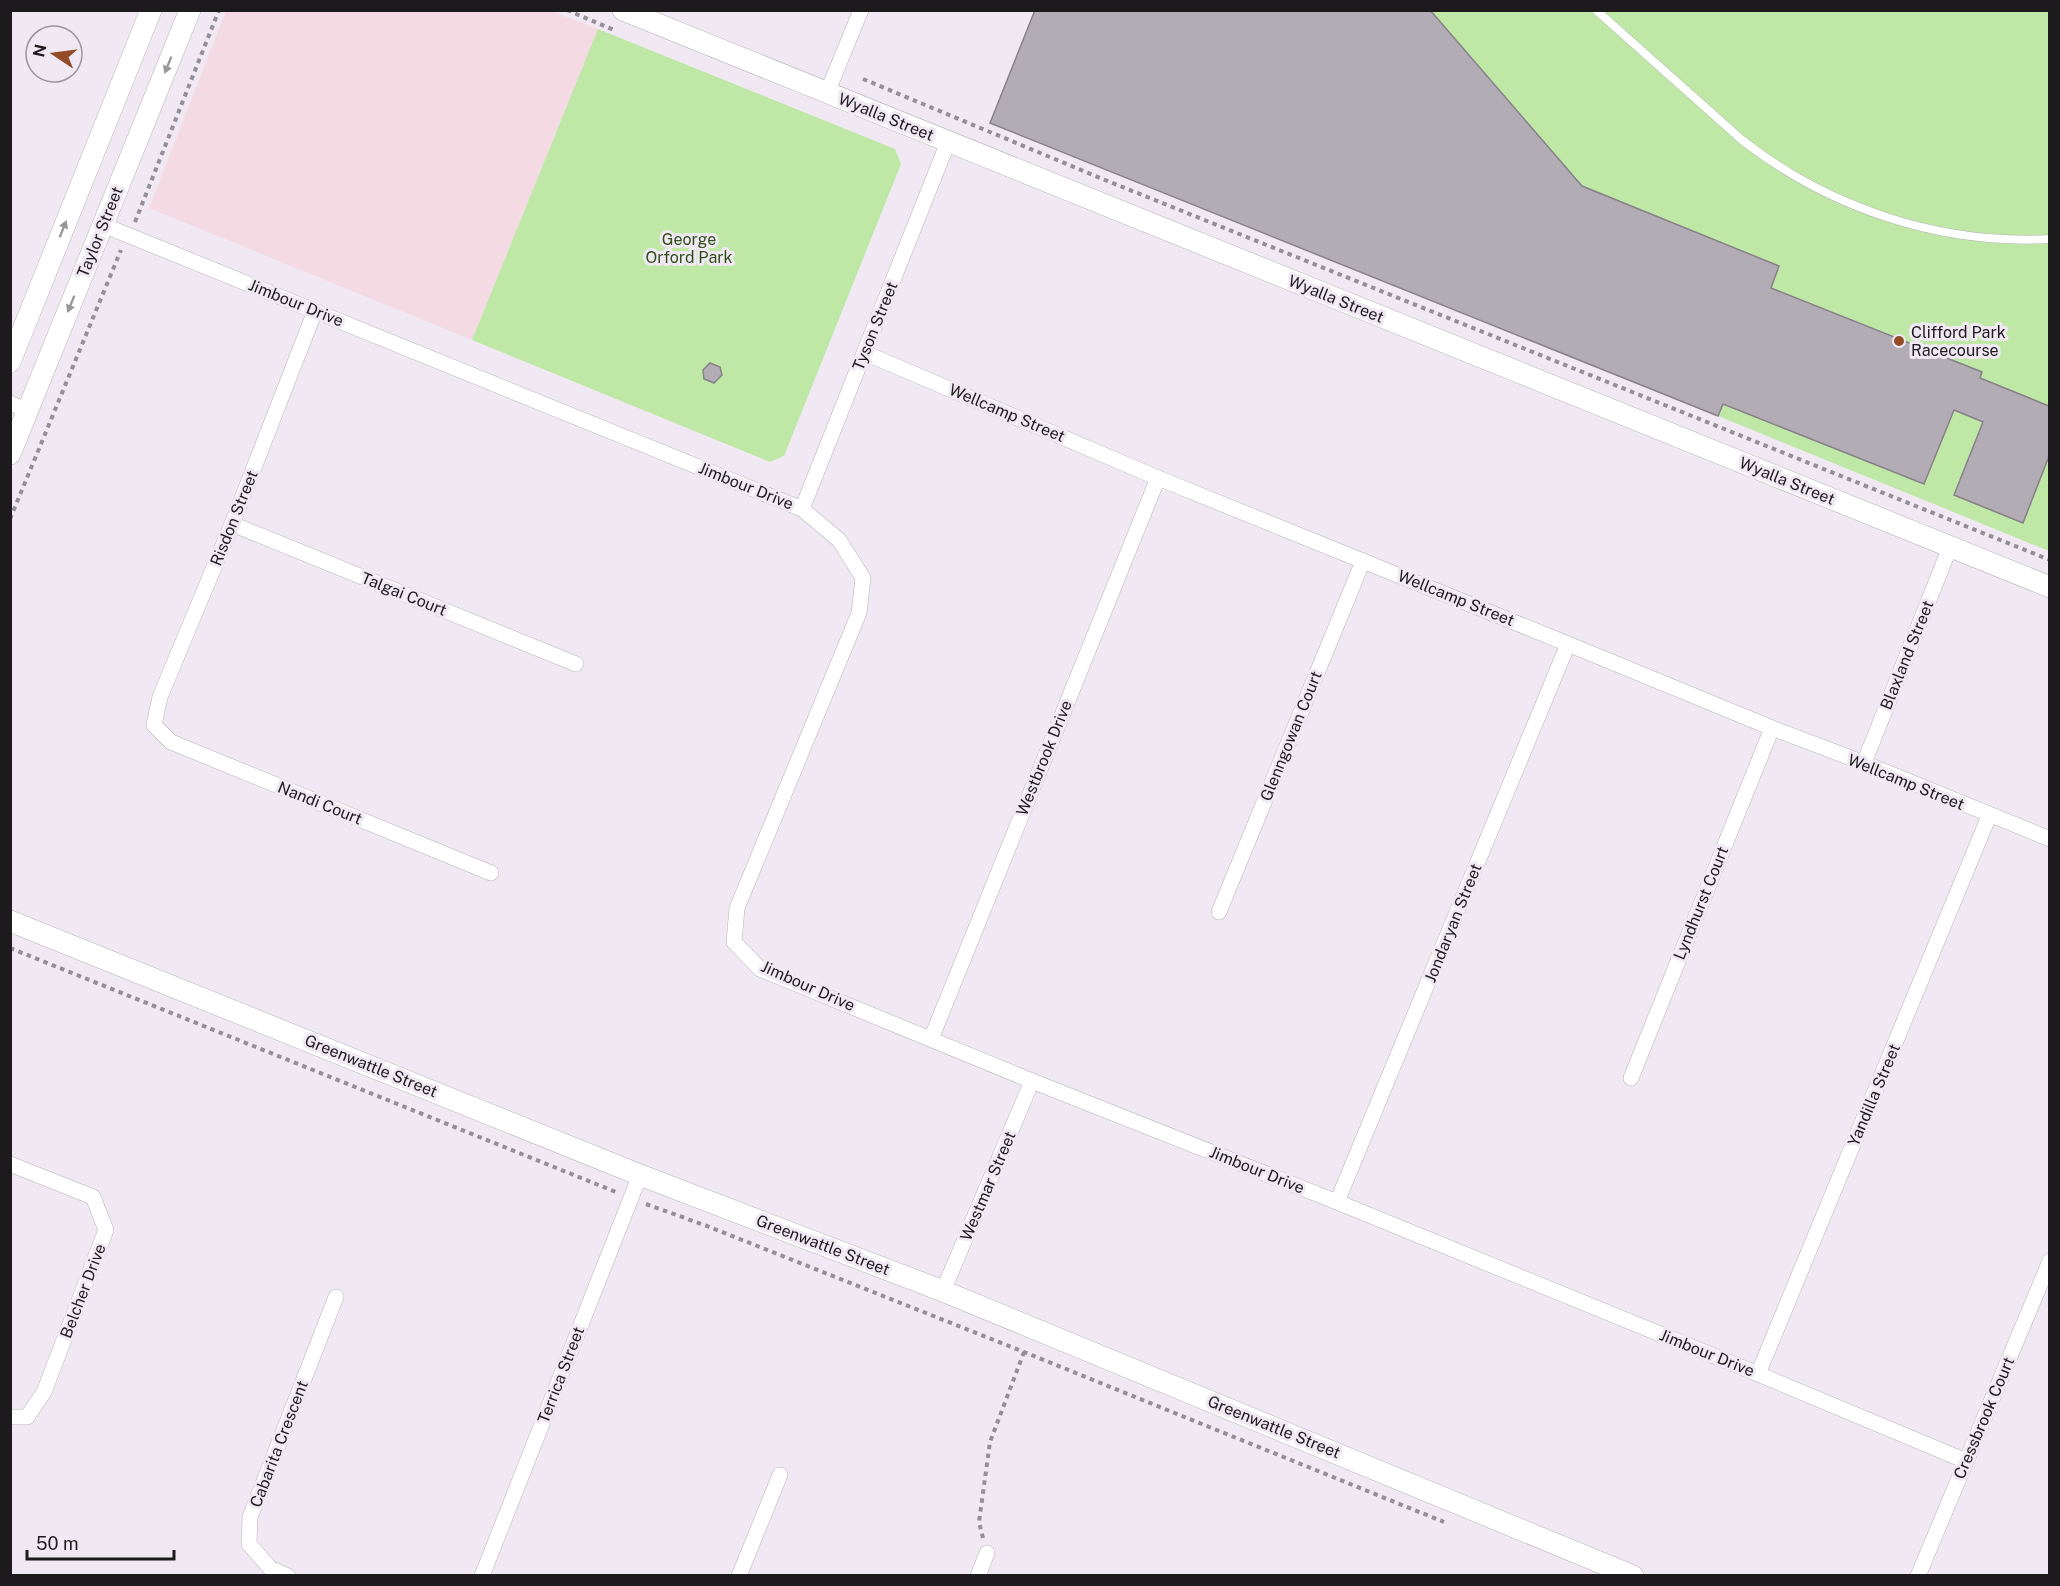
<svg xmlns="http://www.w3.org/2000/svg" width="2060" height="1586" font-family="'Public Sans',sans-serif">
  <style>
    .commercial { fill: #f4dae3 }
    .green { fill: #bfe8a6 }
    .building { fill: #b2acb5; stroke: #87818a; stroke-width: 1.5 }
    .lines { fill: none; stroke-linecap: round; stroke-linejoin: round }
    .lane-casing { stroke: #b8b1bb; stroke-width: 9 }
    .street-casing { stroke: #b8b1bb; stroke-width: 16 }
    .secondary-casing { stroke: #b8b1bb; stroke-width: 22 }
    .path { stroke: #948f96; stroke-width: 4; stroke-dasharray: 4.5 4.5; stroke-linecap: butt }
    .lane { stroke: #fff; stroke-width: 8 }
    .street { stroke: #fff; stroke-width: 15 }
    .secondary { stroke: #fff; stroke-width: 21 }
    .oneway { fill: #999899 }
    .poi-dot { fill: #934c28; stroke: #f0e9f3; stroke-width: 2 }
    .labels { text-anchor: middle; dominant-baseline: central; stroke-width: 6; stroke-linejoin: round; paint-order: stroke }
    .street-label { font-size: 16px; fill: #1c1a1d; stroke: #f0e9f3 }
    .park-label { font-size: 16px; fill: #314f1b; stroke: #f0e9f3 }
    .poi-label { font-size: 16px; fill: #1c1a1d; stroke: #f0e9f3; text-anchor: start }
  </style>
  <rect width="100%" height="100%" fill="#f0e9f3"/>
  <path class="commercial" d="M226 11H552L598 29 472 340 149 208Z"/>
  <path class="green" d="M1430 11H2049V551L1718 416 1779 266 1582 186Z
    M598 29 895 149 901 164 784 456 770 462 472 340Z"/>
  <path class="building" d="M1035 10H1430L1582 186 1779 266 1771 288 1982 372 1980 378 2049 406V456L2023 523 1954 495 1983 422 1954 410 1924 484 1723 404 1718 416 990 123Z
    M710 363 720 367 722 375 714 383 704 379 703 370Z"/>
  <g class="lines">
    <g class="lane-casing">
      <path id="lane" d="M1596 10 1742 140C1829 208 1939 245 2050 239"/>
    </g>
    <g class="street-casing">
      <path id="street" d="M827 93 861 10
        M103 225 802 509 839 540 863 578 859 613 737 908 734 942 760 969 1032 1081 1337 1202 1758 1374 1966 1461
        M315 311 232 524 160 697 154 725 171 742 491 873
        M865 353 1158 478 1568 644 1772 728 1864 763 2050 839
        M10 403 28 411
        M802 509 948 142
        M232 524 576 664
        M1864 763 1950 547
        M1219 912 1363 561
        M931 1039 1158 478
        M1631 1078 1772 728
        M10 1164 93 1197 106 1230 44 1392 27 1417H10
        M1337 1202 1568 644
        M943 1291 1032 1081
        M1758 1374 1989 816
        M288 1576 270 1568 249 1544 250 1517 336 1297
        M482 1576 640 1175
        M739 1576 780 1475
        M978 1576 987 1553
        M1918 1576 2050 1261"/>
    </g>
    <g class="secondary-casing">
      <path id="secondary" d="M623 10 2050 587
        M10 362 151 10
        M10 454 190 10
        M10 921 640 1175 943 1291 1633 1576"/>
    </g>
    <path class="path" d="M567 10 614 30
      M863 79 1105 180 2050 560
      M135 222 219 10
      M10 519 121 250
      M10 948 616 1192
      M646 1204 707 1226 1024 1352 1444 1522
      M983 1538 979 1522 990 1442 1024 1352"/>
    <use href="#lane" class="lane"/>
    <use href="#street" class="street"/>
    <use href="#secondary" class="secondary"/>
  </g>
  <defs><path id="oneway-solid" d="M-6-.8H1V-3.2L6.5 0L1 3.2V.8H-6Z" transform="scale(1.5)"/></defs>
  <g class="oneway">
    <use href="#oneway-solid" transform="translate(168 65) rotate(112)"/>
    <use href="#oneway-solid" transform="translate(63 229) rotate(-68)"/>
    <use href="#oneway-solid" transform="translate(71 304) rotate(112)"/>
  </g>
  <circle class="poi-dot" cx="1899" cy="341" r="6"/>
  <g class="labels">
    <g class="street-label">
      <text transform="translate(886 117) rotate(22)">Wyalla Street</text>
      <text transform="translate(100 232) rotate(-68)">Taylor Street</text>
      <text transform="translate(1336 299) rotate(22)">Wyalla Street</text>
      <text transform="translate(296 303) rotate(22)">Jimbour Drive</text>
      <text transform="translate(875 326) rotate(-68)">Tyson Street</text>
      <text transform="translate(1007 413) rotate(23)">Wellcamp Street</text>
      <text transform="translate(1787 481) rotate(22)">Wyalla Street</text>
      <text transform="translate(746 486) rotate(22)">Jimbour Drive</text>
      <text transform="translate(234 518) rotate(-68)">Risdon Street</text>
      <text transform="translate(404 594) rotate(22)">Talgai Court</text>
      <text transform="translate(1456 598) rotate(22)">Wellcamp Street</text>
      <text transform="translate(1907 655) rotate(-68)">Blaxland Street</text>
      <text transform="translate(1291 736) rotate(-68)">Glenngowan Court</text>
      <text transform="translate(1044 758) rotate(-68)">Westbrook Drive</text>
      <text transform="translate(1906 782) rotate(22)">Wellcamp Street</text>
      <text transform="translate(320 803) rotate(22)">Nandi Court</text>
      <text transform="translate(1701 903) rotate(-68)">Lyndhurst Court</text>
      <text transform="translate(1453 923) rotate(-68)">Jondaryan Street</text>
      <text transform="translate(808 986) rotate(24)">Jimbour Drive</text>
      <text transform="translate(371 1066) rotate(22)">Greenwattle Street</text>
      <text transform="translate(1874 1095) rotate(-67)">Yandilla Street</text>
      <text transform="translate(1257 1170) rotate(22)">Jimbour Drive</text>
      <text transform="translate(988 1186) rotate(-67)">Westmar Street</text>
      <text transform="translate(823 1245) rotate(21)">Greenwattle Street</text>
      <text transform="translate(83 1291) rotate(-69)">Belcher Drive</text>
      <text transform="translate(1707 1353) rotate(22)">Jimbour Drive</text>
      <text transform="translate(561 1375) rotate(-69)">Terrica Street</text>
      <text transform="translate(1984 1418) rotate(-67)">Cressbrook Court</text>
      <text transform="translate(1274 1427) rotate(22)">Greenwattle Street</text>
      <text transform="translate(279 1444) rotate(-69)">Cabarita Crescent</text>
    </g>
    <g class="park-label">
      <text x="689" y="239">George<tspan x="689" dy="18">Orford Park</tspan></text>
    </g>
    <g class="poi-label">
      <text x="1911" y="332">Clifford Park<tspan x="1911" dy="18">Racecourse</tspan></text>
    </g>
  </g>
  <rect width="2060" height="1586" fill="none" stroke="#1c1a1d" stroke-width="24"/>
  <g transform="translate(54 54) rotate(283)"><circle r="28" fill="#f0e9f3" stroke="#9b969d" stroke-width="1.5"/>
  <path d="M0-4.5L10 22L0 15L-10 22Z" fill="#934c28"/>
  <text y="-9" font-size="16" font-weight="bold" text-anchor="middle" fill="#1c1a1d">N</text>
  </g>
  <path d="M27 1550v9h147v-9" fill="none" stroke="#1c1a1d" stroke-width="3"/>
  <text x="36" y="1550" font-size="18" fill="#1c1a1d" stroke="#f0e9f3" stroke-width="4.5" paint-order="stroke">50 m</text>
</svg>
